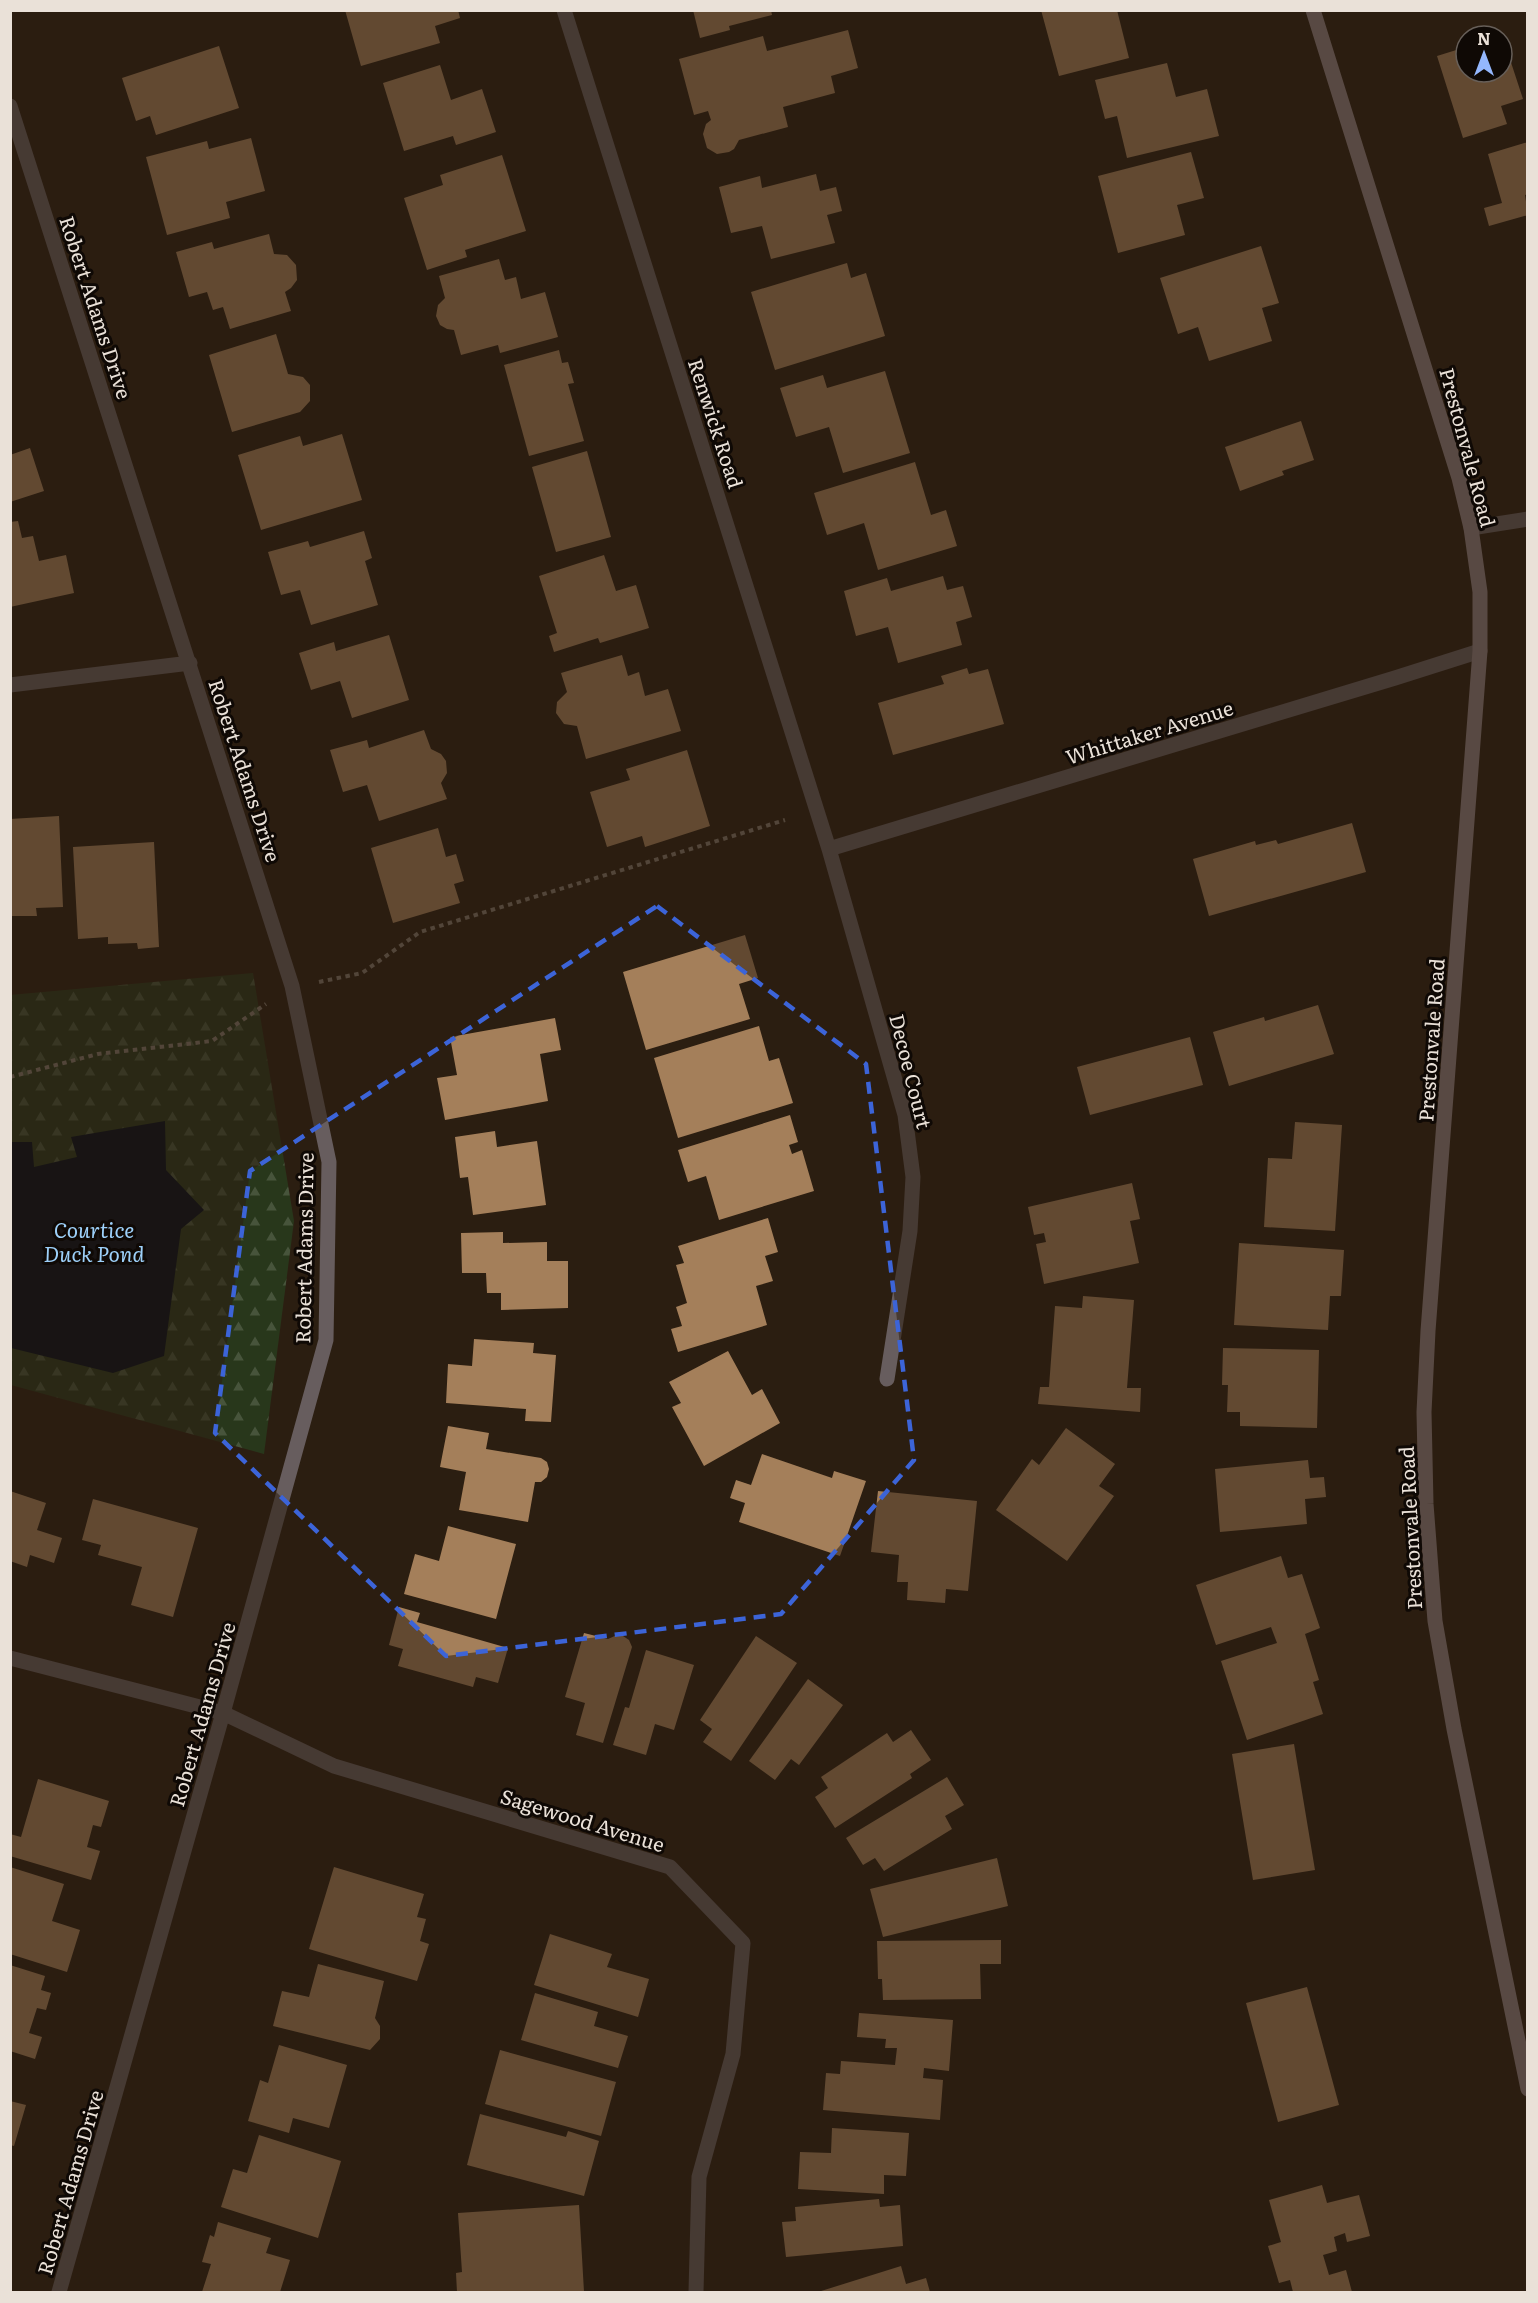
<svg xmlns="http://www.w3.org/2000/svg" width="1538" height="2303" font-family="Literata,serif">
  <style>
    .forest { fill: url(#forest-firs) }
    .water { fill: #000b1a }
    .building { fill: #a47f5a }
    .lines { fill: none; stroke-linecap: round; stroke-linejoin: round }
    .path { stroke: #81766a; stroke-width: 4; stroke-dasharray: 4.5 4.5; stroke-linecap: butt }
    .street { stroke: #675d5e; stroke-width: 15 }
    .secondary { stroke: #8f7f80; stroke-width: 15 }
    .marked { fill: none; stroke: #3c64d8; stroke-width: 4.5; stroke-dasharray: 12 8; stroke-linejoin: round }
    .labels { text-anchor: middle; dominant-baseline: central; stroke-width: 6; stroke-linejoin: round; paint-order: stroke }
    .street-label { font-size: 20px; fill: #eae1d8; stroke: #0f0905 }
    .water-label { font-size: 21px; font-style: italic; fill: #9dd0f9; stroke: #0f0905 }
  </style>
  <defs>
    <pattern id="forest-firs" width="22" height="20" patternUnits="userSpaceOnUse" patternTransform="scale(1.5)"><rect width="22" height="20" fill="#28371b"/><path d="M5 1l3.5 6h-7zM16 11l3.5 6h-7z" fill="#47543b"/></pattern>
  </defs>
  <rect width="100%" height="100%" fill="#2b1e11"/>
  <path class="forest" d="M253 973 294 1221 264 1454 11 1385 10 995Z"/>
  <path class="water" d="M165 1121 166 1170 204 1210 181 1229 164 1356 113 1373 11 1348V1142H32L34 1167 77 1157 71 1137Z"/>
  <path class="building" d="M345 10H458L460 18 435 26 440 43 361 66Z
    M693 10H771L772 15 729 26 730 30 700 38Z
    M1041 10H1117L1129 58 1059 76Z
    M848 30 858 68 831 76 835 93 783 107 788 127 739 140 734 149 729 152 717 154 707 148 703 134 706 124 711 120 708 111 694 115 679 59 763 36 767 51Z
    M1502 35 1523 99 1501 106 1507 124 1463 138 1437 56 1466 47V72H1502Z
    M219 46 239 108 156 135 150 116 136 121 122 78Z
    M1167 63 1176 97 1207 89 1219 136 1127 158 1117 116 1105 119 1095 80Z
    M440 65 451 100 482 89 496 132 456 145 453 136 404 151 383 83Z
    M251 138 265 191 226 202 230 218 167 235 146 157 207 141 209 149Z
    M1528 142V194L1525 195 1528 215 1489 226 1484 208 1502 203 1488 154Z
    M1191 152 1204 198 1177 205 1185 235 1118 253 1098 176Z
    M502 155 526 231 465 250 467 257 427 270 404 198 443 185 440 175Z
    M816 174 820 191 836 187 842 211 827 215 835 243 771 259 762 226 731 233 719 187 760 176 762 188Z
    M269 234 274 254 287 255 296 265 297 280 291 288 285 292 291 311 230 329 223 307 213 310 207 292 189 297 176 252 212 242 214 249Z
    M1261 246 1279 303 1262 308 1272 341 1209 361 1198 327 1178 334 1160 278Z
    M499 259 505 280 516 277 521 299 545 292 558 337 500 353 498 345 461 355 454 330 447 329 440 325 436 316 438 305 445 298 439 276Z
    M847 263 851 278 866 273 885 336 775 370 751 292Z
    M276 334 288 374 303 377 310 385V401L300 412 232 432 209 355Z
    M559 350 562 363 568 362 574 383 568 384 584 441 529 456 504 365Z
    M885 371 910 453 843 473 829 427 796 437 780 388 823 375 827 388Z
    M1301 421 1314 460 1282 471 1284 475 1240 491 1225 447Z
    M342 434 362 500 261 530 238 455 300 436 303 446Z
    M30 448 44 491 10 502V455Z
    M587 451 611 537 556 552 532 467Z
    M915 462 931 515 946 510 957 546 878 570 864 523 827 535 814 493Z
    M18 521 22 538 33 536 39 561 66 555 74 593 10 607V522Z
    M364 531 372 558 365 561 378 605 311 625 300 590 281 595 268 552 308 541 310 547Z
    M604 555 616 591 636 585 649 628 600 643 598 638 554 652 549 636 557 633 539 576Z
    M943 576 947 590 963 586 972 617 956 622 962 645 898 663 888 627 856 636 844 591 887 578 891 591Z
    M389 635 409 700 352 718 340 681 311 690 299 653 334 642 336 651Z
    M622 655 628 676 639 672 645 696 668 689 681 731 586 759 577 726 564 724 556 713 557 702 567 692 561 673Z
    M967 668 969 674 988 669 1004 724 893 755 878 703 944 684 941 676Z
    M424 730 431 749 441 754 446 761 447 773 441 783 447 799 379 821 367 785 343 792 330 750 367 740 369 748Z
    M687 750 710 826 645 847 642 836 607 847 590 792 630 780 626 769Z
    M59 816 63 907 36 908 37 916H12L10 819Z
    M1352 823 1366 872 1209 916 1193 859 1255 841 1256 845 1276 840 1278 844Z
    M438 828 446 857 456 854 464 881 454 884 460 903 393 923 371 848Z
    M154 842 159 947 138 949 137 943 108 944V937L78 939 73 847Z
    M745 935 758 978 739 984 750 1019 646 1050 623 972Z
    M1318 1005 1334 1054 1229 1086 1213 1032 1264 1017 1265 1021Z
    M555 1018 561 1050 540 1054 548 1101 445 1120 437 1078 457 1075 450 1037Z
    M759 1026 769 1061 779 1058 793 1103 678 1138 654 1058Z
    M1190 1037 1203 1085 1090 1115 1077 1067Z
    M790 1115 798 1142 789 1145 792 1154 802 1150 814 1191 719 1220 706 1176 688 1182 678 1150Z
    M1295 1122 1342 1125 1335 1231 1264 1227 1268 1158 1292 1159Z
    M495 1131 497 1147 537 1141 546 1205 473 1215 468 1177 460 1178 455 1137Z
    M1132 1183 1140 1219 1130 1221 1139 1263 1044 1284 1036 1244 1046 1242 1044 1233 1034 1235 1028 1207Z
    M768 1218 778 1252 765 1256 773 1281 756 1286 767 1325 678 1352 671 1329 682 1326 676 1307 687 1303 676 1265 684 1263 678 1246Z
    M503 1232V1243L547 1242V1261H568V1308L501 1310V1293H487L486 1273H462L461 1233Z
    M1239 1243 1344 1250 1341 1296H1330L1328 1330 1234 1325Z
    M1083 1296 1134 1300 1127 1388H1141L1140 1412 1038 1404 1040 1387H1049L1055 1306 1082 1308Z
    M474 1339 534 1343 533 1353 556 1355 551 1422 525 1421 526 1409 446 1403 448 1364 472 1366Z
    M1223 1348 1319 1350 1317 1428 1240 1426V1412H1227L1228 1385H1222Z
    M728 1351 752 1395 762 1389 780 1423 704 1466 672 1407 681 1403 669 1382Z
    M448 1426 489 1433 486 1449 541 1458 547 1462 549 1469 547 1477 541 1482H535L528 1522 459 1510 466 1472 440 1467Z
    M1066 1428 1115 1464 1099 1486 1114 1496 1067 1561 996 1510 1032 1459 1039 1465Z
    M762 1454 832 1478 834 1471 866 1481 840 1556 739 1522 745 1503 730 1498 736 1480 751 1485Z
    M1308 1460 1310 1478 1324 1477 1326 1497 1305 1499 1307 1524 1220 1532 1215 1469Z
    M10 1491 46 1503 37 1530 62 1538 54 1563 30 1555 27 1567 10 1561Z
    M878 1491 977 1501 968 1591 946 1589 945 1603 907 1600 908 1582H897L899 1555 871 1552Z
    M93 1499 198 1528 173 1617 131 1605 142 1567 98 1555 101 1545 82 1540Z
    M448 1526 516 1544 496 1619 404 1594 415 1554 439 1561Z
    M1281 1556 1288 1578 1302 1574 1320 1628 1305 1634 1319 1680 1313 1682 1323 1714 1247 1740 1221 1661 1277 1643 1271 1627 1216 1645 1196 1585Z
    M399 1607 420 1613 417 1622 508 1648 498 1683 476 1677 473 1687 398 1666 403 1649 389 1645Z
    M584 1633 608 1639 617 1635 623 1636 629 1640 632 1647 603 1743 576 1735 585 1703 565 1697Z
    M756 1636 797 1663 731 1761 703 1742 712 1729 700 1720Z
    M646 1650 694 1665 674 1730 655 1724 646 1755 613 1745 625 1707 629 1708Z
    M808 1679 843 1705 799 1765 791 1759 775 1780 749 1761Z
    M911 1730 931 1760 910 1774 912 1778 835 1828 815 1797 828 1788 821 1777 887 1733 893 1742Z
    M1294 1744 1315 1870 1253 1880 1232 1754Z
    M947 1777 964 1805 945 1816 952 1829 884 1871 875 1858 863 1865 846 1838Z
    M38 1779 109 1801 101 1827 93 1825 87 1847 100 1851 91 1880 10 1856V1834L21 1837Z
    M997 1858 1008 1906 883 1937 870 1889Z
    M10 1867 64 1884 52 1921 80 1930 67 1972 10 1954Z
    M334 1867 424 1894 417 1917 426 1919 420 1941 429 1944 417 1981 309 1949Z
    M550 1934 612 1954 607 1967 649 1979 638 2017 534 1985Z
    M1001 1940V1964H980L981 1999 883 2000 882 1979H878L877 1941Z
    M318 1964 384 1981 375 2018 380 2026V2039L370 2050 273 2026 282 1991 309 1997Z
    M10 1965 45 1976 41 1990 51 1993 46 2010 37 2008 29 2033 42 2037 35 2059 10 2051Z
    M1307 1987 1339 2105 1278 2122 1246 2003Z
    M535 1993 598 2012 594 2026 628 2036 618 2068 521 2040Z
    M859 2013 953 2020 949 2071 924 2068 923 2078 943 2080 940 2120 823 2110 826 2073 840 2074 841 2061 895 2065 897 2048H885L886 2039 857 2037Z
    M279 2045 347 2065 329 2128 293 2118 289 2133 248 2121 260 2080 268 2083Z
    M500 2050 616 2082 601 2136 485 2104Z
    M10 2101 26 2105 14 2146 10 2145Z
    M480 2114 566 2137 568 2131 599 2141 584 2196 467 2165Z
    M832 2128 909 2133 906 2176 884 2175V2194L798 2189 800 2152 831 2153Z
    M259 2135 341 2161 318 2238 221 2207 233 2169 247 2173Z
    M1322 2185 1327 2203 1359 2195 1367 2224 1370 2236 1347 2242 1345 2233 1334 2237 1337 2251 1323 2255 1329 2275 1346 2270 1352 2292H1293L1290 2280 1279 2283 1268 2246 1281 2242 1269 2200Z
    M879 2199 880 2207 900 2205 903 2246 786 2257 782 2222 796 2221 795 2207Z
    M579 2205 584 2292H457L456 2273 462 2272 458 2213Z
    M218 2222 271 2238 266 2253 290 2260 280 2292H202L211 2264 202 2262 210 2235 214 2237Z
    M901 2266 906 2284 926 2278 930 2292H818Z"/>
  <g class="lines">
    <path class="path" d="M319 982 362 973 420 932 785 820
      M10 1077 98 1054 212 1041 266 1004"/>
    <path class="street" d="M564 10 829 849 905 1115 913 1177 910 1231 887 1379
      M10 106 292 986 329 1162 326 1340 223 1713 59 2292
      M1471 528 1528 519
      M10 685 190 663
      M829 849 1395 678 1480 651
      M10 1658 223 1713 334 1766 670 1867 743 1943 733 2054 699 2177 696 2292"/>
    <path class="secondary" d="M1313 10 1459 478 1471 528 1480 592V651L1428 1331 1424 1412 1426 1504 1435 1621 1454 1729 1528 2089"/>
  </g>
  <path d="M0 0H1538V2303H0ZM657 906 866 1064 914 1460 781 1614 446 1656 215 1433 250 1171Z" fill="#2b1e11" fill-opacity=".55" fill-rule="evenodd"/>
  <path class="marked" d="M657 906 866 1064 914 1460 781 1614 446 1656 215 1433 250 1171Z"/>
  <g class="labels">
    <g class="street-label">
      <text transform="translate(97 307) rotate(72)">Robert Adams Drive</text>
      <text transform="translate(717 423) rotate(72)">Renwick Road</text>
      <text transform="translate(1469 447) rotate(75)">Prestonvale Road</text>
      <text transform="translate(1149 731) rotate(-17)">Whittaker Avenue</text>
      <text transform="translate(246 770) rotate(72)">Robert Adams Drive</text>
      <text transform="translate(1430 1040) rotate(-86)">Prestonvale Road</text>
      <text transform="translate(912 1071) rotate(76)">Decoe Court</text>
      <text transform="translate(303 1248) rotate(-89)">Robert Adams Drive</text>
      <text transform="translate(1409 1528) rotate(-93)">Prestonvale Road</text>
      <text transform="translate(201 1714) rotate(-74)">Robert Adams Drive</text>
      <text transform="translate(583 1819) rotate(17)">Sagewood Avenue</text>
      <text transform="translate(69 2182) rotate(-74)">Robert Adams Drive</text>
    </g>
    <g class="water-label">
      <text x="94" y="1228">Courtice<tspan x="94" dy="24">Duck Pond</tspan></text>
    </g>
  </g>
  <rect width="1538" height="2303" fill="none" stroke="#eae1d8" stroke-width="24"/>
  <g transform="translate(1484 54)"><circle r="28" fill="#0f0905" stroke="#675f59" stroke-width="1.5"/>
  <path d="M0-4.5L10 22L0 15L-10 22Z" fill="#94b7fd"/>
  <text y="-9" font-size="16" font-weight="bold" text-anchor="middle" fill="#eae1d8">N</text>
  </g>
</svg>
